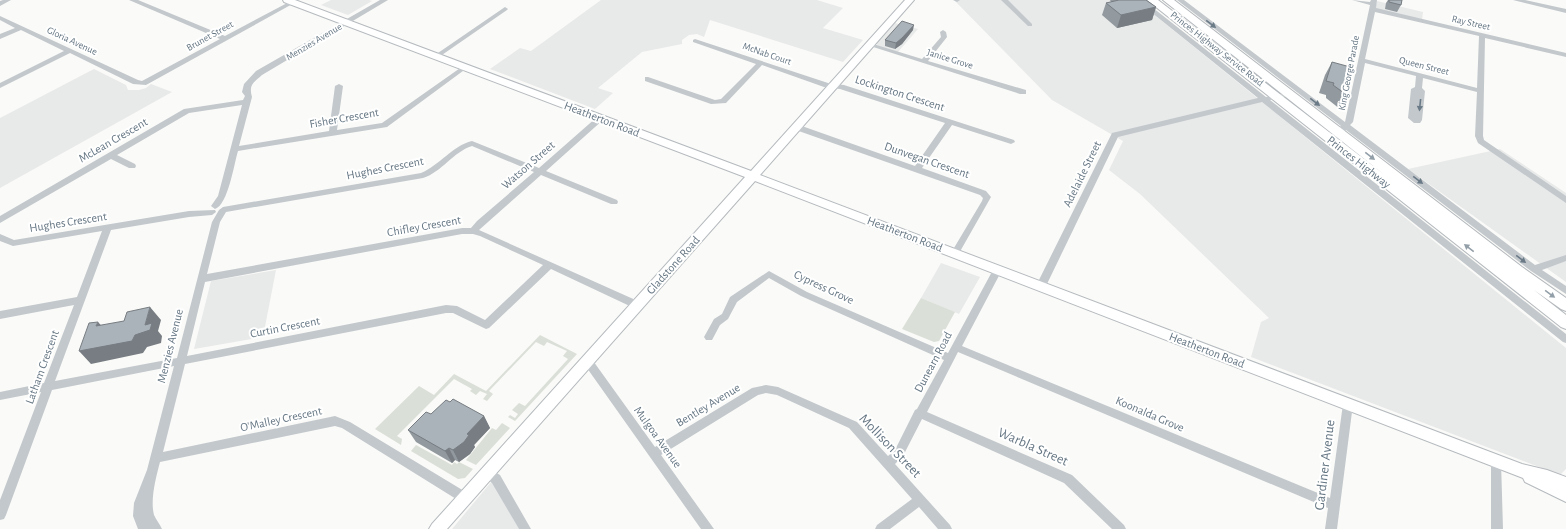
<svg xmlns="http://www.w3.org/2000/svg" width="1566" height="529" font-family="'Alegreya Sans',sans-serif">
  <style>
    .built { fill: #e8e9e9 }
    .green { fill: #dadfd7 }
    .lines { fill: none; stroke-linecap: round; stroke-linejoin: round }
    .major-casing { stroke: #b5babe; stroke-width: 2 }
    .highway-casing { stroke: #b4b9bd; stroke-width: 2 }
    .minor { fill: #c3c8cc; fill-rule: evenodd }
    .major { fill: #fff; fill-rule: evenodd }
    .highway { fill: #fff; fill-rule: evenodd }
    .wall { fill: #929a9f }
    .shaded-wall { fill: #777d82 }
    .building { fill: #aab3b9; stroke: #777d82 }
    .oneway { fill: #6a7a87 }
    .oneway2 { fill: #939fa8 }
    .labels { text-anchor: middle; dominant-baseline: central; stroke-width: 4; stroke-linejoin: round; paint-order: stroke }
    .far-street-label { font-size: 10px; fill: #657683; stroke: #fff }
    .street-label { font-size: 12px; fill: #657683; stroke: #fff }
    .near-street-label { font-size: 14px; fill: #657683; stroke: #fff }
  </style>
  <rect width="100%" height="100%" fill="#fafaf8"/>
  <path class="built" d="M331 0H369L372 1 348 15 321 5Z
    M601 0H817L843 8 823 28 863 40 843 62 710 20 704 37 697 34 689 35 682 40V44L642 52 598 88 613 93 595 109 490 69 520 48 531 51Z
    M954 0H1136L1566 348V469L1560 475 1251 357 1261 322 1269 318 1140 194 1109 170 1123 141 1052 100Z
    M1377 1 1423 12 1422 20 1375 9Z
    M895 23 918 29 898 52 878 46 876 43Z
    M94 69 126 85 128 90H139L146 88 151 84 172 92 0 188V118Z
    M1500 149 1566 193V282L1408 169Z
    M941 263 980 277 959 314 921 298Z
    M276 270 263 337 194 349 211 281Z
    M492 481 519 529H452Z"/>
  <path class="green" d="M921 298 955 312 939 341 934 342 902 329Z
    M540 335 577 354 515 421 508 417 510 415 515 418 518 414 512 410 519 403 525 406 568 359 563 356 567 351 547 342 544 346 536 342 489 391 493 394 487 401 483 399 487 394 480 391 476 395 470 391 472 389 454 379 397 436 402 439 401 445 375 429 419 386 434 395 454 374 486 391Z
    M502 423 510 428 476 465 466 460 492 428 496 430Z
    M416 445 452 465 454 462 457 464 459 462 473 469 465 478 458 479 411 451Z"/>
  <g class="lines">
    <g class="major-casing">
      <path id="major" d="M283 0H295L751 171 905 0H914L760 175 1522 464 1547 470 1566 477V502L1525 482 1523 478 755 181 447 529H429L432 524 745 177 284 2Z"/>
    </g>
    <g class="highway-casing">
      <path id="highway" d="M1147 0H1158L1386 176 1163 0H1174L1522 267 1566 298V311L1561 309 1534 290 1566 315V329L1561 327Z"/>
    </g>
    <path class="minor" d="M3 0H11L0 6V1Z
      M129 0H138L225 36 291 1 296 2 146 85 133 84 70 53 0 88V83L64 51 21 30 0 39V34L15 28 0 20V16L138 80 142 81 220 39Z
      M380 0H388L262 75C252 84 249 85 252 97L239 146 329 131 335 86 339 84 343 86 337 130 382 123 463 66H467V68L387 127 238 151C234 164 228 205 215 209L211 206 218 196 242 105 189 113 117 155 135 164 136 166 135 168H129L111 159 0 223V216L184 109 243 100 245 96 242 92 244 84 256 71Z
      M953 0H960L957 2Z
      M1001 0H1008L1032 24V26H1028Z
      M1136 0H1143L1266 97 1293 91V95L1270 100 1566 334V343L1563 342 1262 102 1118 137 1046 286 1044 288H1038L1036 286 1112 133 1258 98Z
      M1177 0H1184L1345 122 1370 5 1352 0 1370 2 1371 0H1377L1376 8 1566 53V57L1485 38 1483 136 1484 140 1566 196V203L1478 143 1475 136 1477 92 1423 78 1422 88 1425 91 1422 120 1420 123H1414L1408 118 1411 89 1415 87 1416 76 1365 63 1353 122 1350 125 1535 265 1566 255V261L1542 270 1566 286V294L1531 271 1346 130 1342 134 1325 138H1322L1321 136 1322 134 1336 130 1341 126ZM1375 12 1479 36 1477 88 1365 59Z
      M1513 0H1525L1566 9V13Z
      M505 7 508 9 507 10 439 57H435V55Z
      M943 30 946 32 947 37 928 61 1026 90V94H1020L867 45 870 43 922 59 941 37 940 32Z
      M695 39 828 83 844 85 1014 140 1015 142 1011 144 952 125 922 168 986 191 991 197 958 255 955 256 951 253 982 201 983 198 980 195 793 129 792 127 793 125H799L915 166 945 123 840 89 824 87 762 65 726 103 711 104 645 81V77H648L715 100 721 99 756 64 693 42V40Z
      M597 117H603L604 119 546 171 617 200 618 202 617 204H611L541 175 479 230 640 302 642 305 640 308H634L551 269 489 328 486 329 453 313H446L185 364 163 452 335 416 350 422 469 494 471 498 469 502 465 503 461 502 342 428 335 426 160 462C156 477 150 500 154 515 156 520 160 524 162 529H138L133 516 134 503 147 470 174 366 52 390 6 515 4 519 0 520V500L41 392 0 400V392L44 383 74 305 0 319V311L77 297 102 231 13 246 0 241V234L14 240 189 211 215 210 216 212 212 215 189 217 111 230 55 381 177 358 212 222 219 210 223 207 421 173C440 165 452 146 472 141L539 168ZM472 146 534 172 477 221 471 228H462L207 274 220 222 226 212 423 178C442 172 453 152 472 146ZM462 234H473L480 236 543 265 485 320 457 306 446 305 187 356 205 282Z
      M997 267 1002 270 962 346 1330 498 1343 404 1344 401 1348 400 1352 401 1353 404 1337 529H1325L1328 508 958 352 927 412 1072 475 1124 525 1126 529H1112L1064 483 922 419 903 456 895 464 950 525 952 529H938L919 507 890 529H875L877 525 912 499 849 428 777 395 766 393 758 395 661 455 714 529H701L582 361 583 358 587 357 591 358 655 447 752 388 766 385 778 387 857 422 888 456 895 450 915 410 917 409 944 360 801 296 769 278 737 302 728 319 720 325 712 340H706L704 337 714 319 722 314 730 297 769 271 807 292 948 353 994 268Z
      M1496 456 1500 458 1501 461 1503 529H1491V461L1492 458Z
      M487 467 500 475 531 529H519L492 483 483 475 481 472 483 469Z"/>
    <use href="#major" class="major"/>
    <use href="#highway" class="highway"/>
  </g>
  <path class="wall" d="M1110 0H1146L1156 7 1152 20 1117 28 1102 15 1106 3 1111 2Z
    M1388 0H1402L1401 5 1397 12 1385 9 1386 3Z
    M913 30 902 44 895 49 885 46V40Z
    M1332 62 1348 96 1340 109 1326 98V95L1319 93 1325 75Z
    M450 402 484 416 490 428 474 445 475 447 470 454 459 462 455 460 452 463 416 442 408 430Z"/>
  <path class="shaded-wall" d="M1156 7 1152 20 1117 28 1121 15Z
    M914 25 913 30 902 44 895 49 896 43Z
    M150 307 161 320 158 331 162 336 161 343 147 347 143 353 91 364 79 351 135 335 145 325Z
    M98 322 109 334 96 326Z
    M484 416 490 428 474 445 475 447 470 454 459 462 453 450 467 434Z
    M449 448 455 460 452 463 445 451Z"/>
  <path class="building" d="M1119 0H1146L1156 7 1121 15 1106 3Z
    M1389 0H1402L1401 5 1389 2Z
    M902 21 914 25 902 38 896 43 885 40Z
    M1332 62 1354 68 1348 96 1333 85 1334 83 1326 81Z
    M150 307 145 325 152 323 150 330 135 335 132 341 79 351 89 323 98 322 96 326 124 321 127 312Z
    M453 399 484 416 467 434 469 435 464 442 453 450 449 448 445 451 408 430 426 412 431 414 446 400 450 402Z"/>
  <defs><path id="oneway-solid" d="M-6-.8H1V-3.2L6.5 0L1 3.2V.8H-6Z"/></defs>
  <g class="oneway">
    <use href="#oneway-solid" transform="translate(1211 24) rotate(37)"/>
    <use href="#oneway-solid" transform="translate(1315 102) rotate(37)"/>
    <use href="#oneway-solid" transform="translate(1420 105) rotate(96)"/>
    <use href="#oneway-solid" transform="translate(1418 180) rotate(37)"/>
    <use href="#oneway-solid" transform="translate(1521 259) rotate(37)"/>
  </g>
  <g class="oneway2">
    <use href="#oneway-solid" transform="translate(1370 156) rotate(38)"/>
    <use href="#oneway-solid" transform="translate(1469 248) rotate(-142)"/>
    <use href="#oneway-solid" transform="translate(1550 294) rotate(36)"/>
  </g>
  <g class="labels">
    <g class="far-street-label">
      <text transform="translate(1471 23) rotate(13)">Ray Street</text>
      <text transform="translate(210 36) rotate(-29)">Brunet Street</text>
      <text transform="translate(72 41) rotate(25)">Gloria Avenue</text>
      <text transform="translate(314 42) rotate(-31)">Menzies Avenue</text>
      <text transform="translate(1217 49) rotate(38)">Princes Highway Service Road</text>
      <text transform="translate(767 54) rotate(19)">McNab Court</text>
      <text transform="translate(950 59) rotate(17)">Janice Grove</text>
      <text transform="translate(1424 66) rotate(14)">Queen Street</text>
      <text transform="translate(1349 73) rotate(-79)">King George Parade</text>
    </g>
    <g class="street-label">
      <text transform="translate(900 93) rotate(18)">Lockington Crescent</text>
      <text transform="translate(344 118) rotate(-10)">Fisher Crescent</text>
      <text transform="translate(602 119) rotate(21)">Heatherton Road</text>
      <text transform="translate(113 140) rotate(-30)">McLean Crescent</text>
      <text transform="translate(927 160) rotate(19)">Dunvegan Crescent</text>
      <text transform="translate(1359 162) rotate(38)">Princes Highway</text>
      <text transform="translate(528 165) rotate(-41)">Watson Street</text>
      <text transform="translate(385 168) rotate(-11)">Hughes Crescent</text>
      <text transform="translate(1082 174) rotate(-64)">Adelaide Street</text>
      <text transform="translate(68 222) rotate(-9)">Hughes Crescent</text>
      <text transform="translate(424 226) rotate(-10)">Chifley Crescent</text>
      <text transform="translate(905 234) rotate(21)">Heatherton Road</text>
      <text transform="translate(673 265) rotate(-48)">Gladstone Road</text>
      <text transform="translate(824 287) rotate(25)">Cypress Grove</text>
      <text transform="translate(285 327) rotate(-11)">Curtin Crescent</text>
      <text transform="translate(170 346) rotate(-76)">Menzies Avenue</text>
      <text transform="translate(1207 350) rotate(21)">Heatherton Road</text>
      <text transform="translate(933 362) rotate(-62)">Dunearn Road</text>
      <text transform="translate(42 367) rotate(-70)">Latham Crescent</text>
      <text transform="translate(708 405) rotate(-31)">Bentley Avenue</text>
      <text transform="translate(1150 414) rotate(23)">Koonalda Grove</text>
      <text transform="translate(281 419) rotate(-12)">O'Malley Crescent</text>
      <text transform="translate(658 437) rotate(54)">Mulgoa Avenue</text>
    </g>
    <g class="near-street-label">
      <text transform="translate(890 446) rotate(46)">Mollison Street</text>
      <text transform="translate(1033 447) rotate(24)">Warbla Street</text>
      <text transform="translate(1325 465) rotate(-83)">Gardiner Avenue</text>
    </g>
  </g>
</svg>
